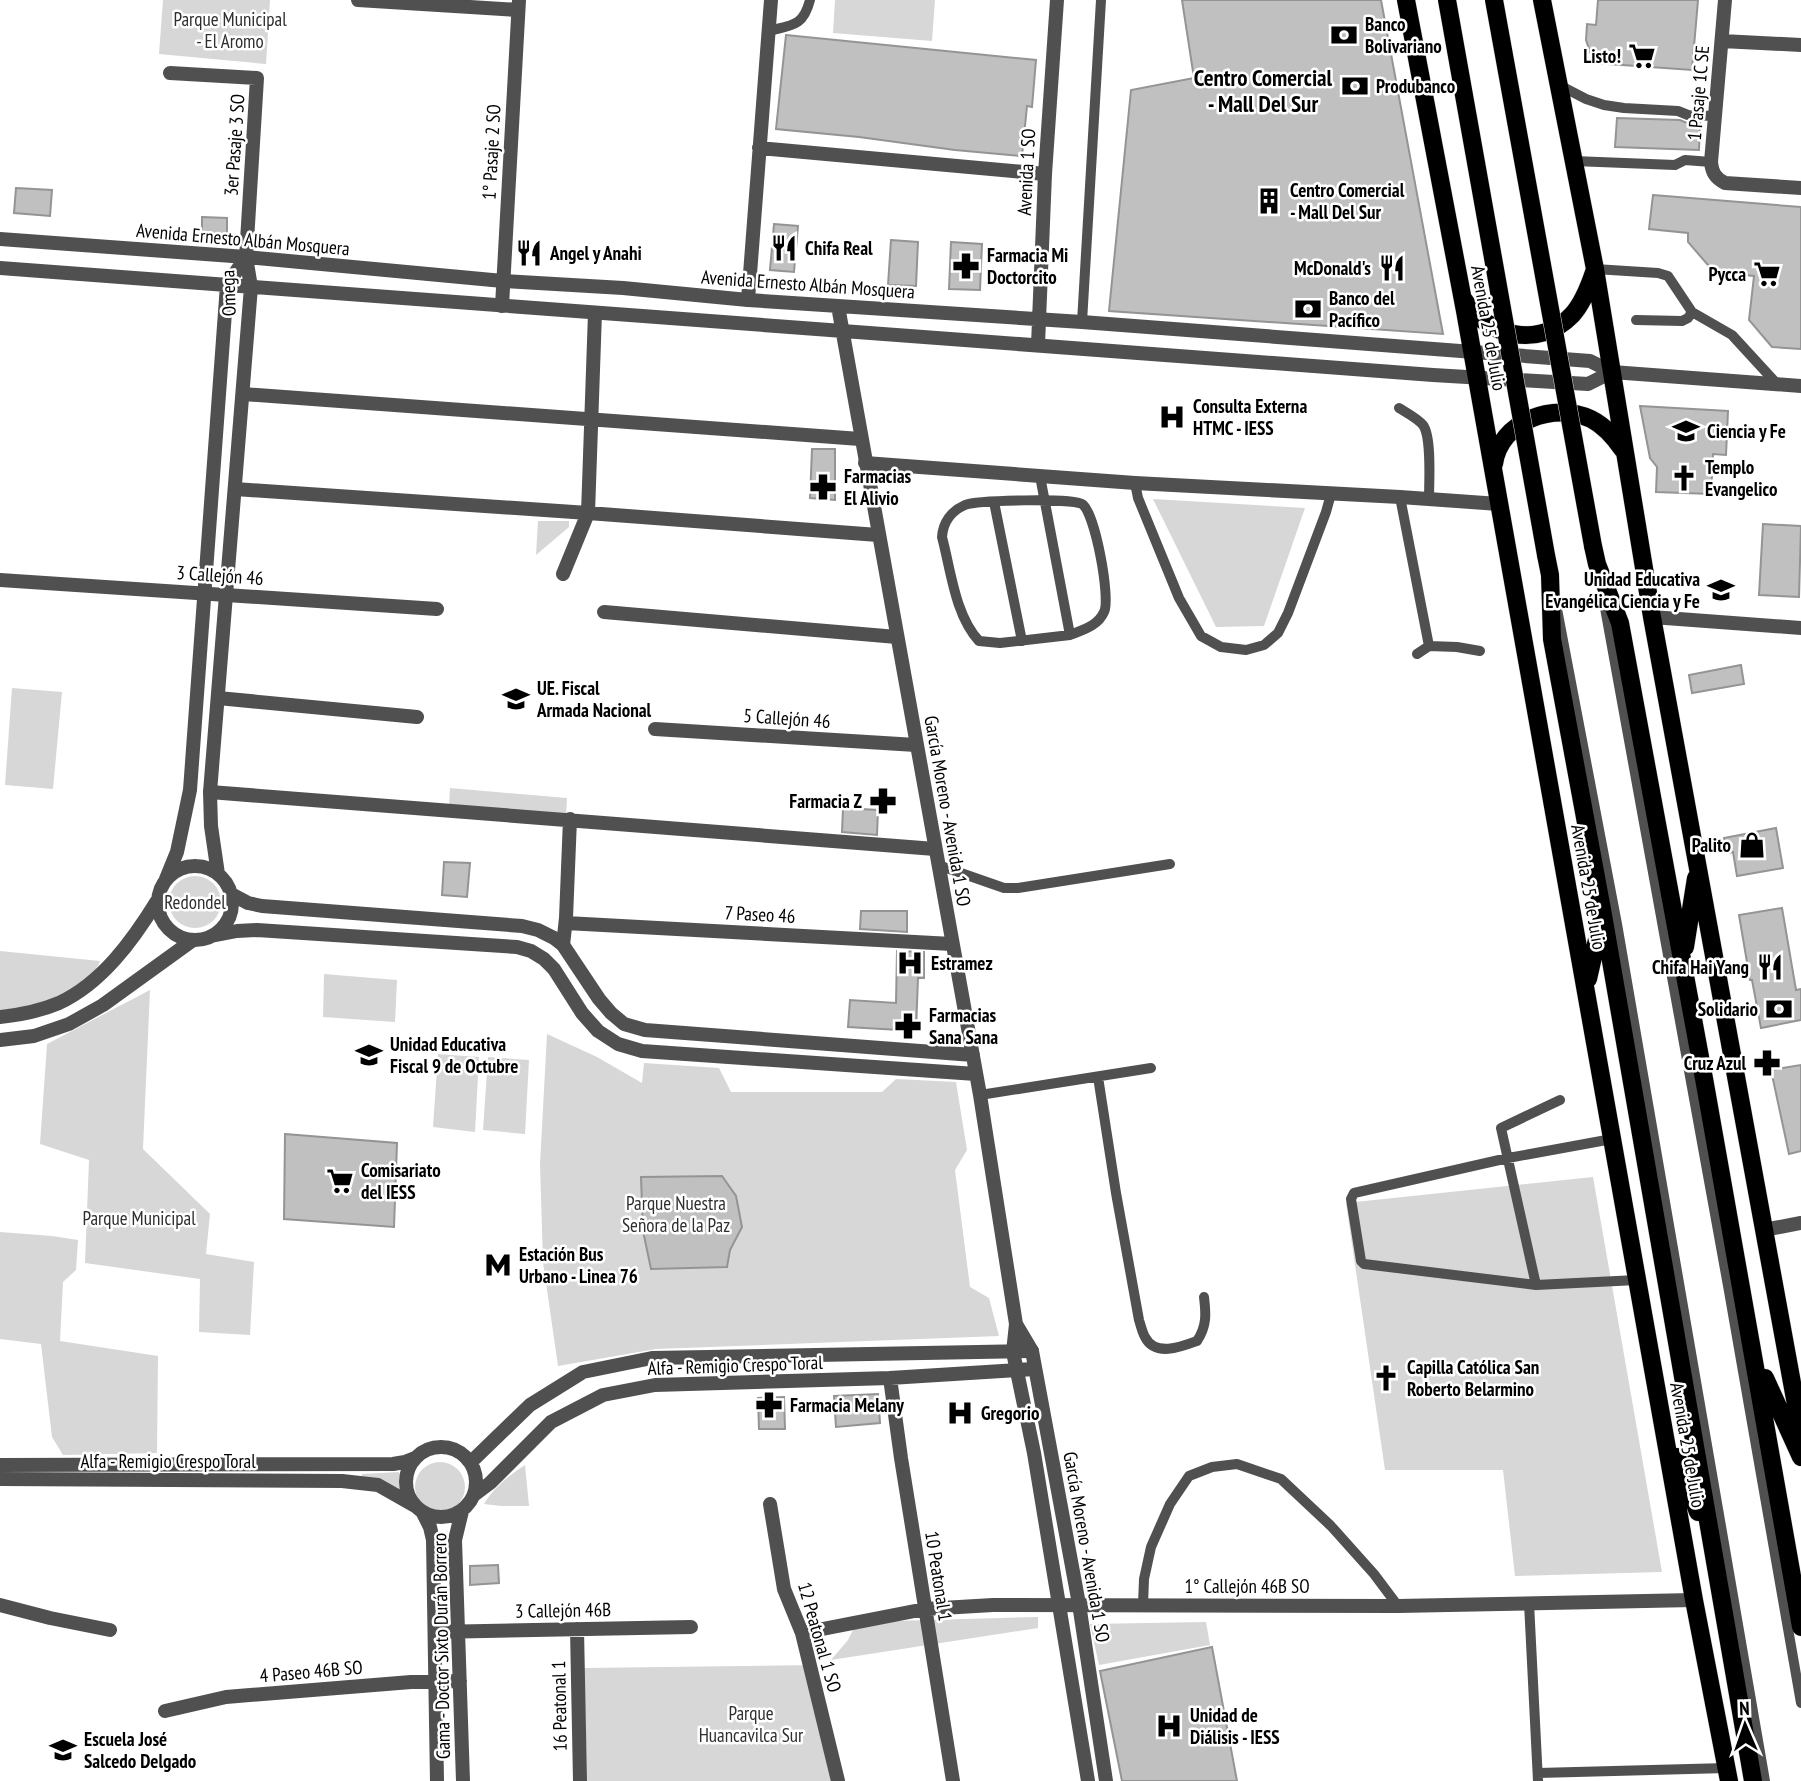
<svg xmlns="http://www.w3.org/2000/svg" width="1801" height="1781" font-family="'PT Sans Narrow',sans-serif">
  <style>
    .green { fill: #d7d7d7 }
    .building { fill: #c0c0c0; stroke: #949494; stroke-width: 2 }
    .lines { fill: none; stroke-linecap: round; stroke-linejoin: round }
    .primary-casing { stroke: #dbdbdb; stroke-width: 19 }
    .service { stroke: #505050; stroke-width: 10 }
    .minor { stroke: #505050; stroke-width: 14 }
    .tertiary { stroke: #505050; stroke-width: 14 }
    .primary { stroke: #000; stroke-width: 18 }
    .primary-bridge-casing { stroke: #dbdbdb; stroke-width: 19; stroke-linecap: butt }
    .primary-bridge { stroke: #000; stroke-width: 18 }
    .labels { text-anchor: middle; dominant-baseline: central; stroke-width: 5; stroke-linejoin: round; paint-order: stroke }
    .park-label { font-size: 19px; fill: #2e2e2e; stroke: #fff }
    .poi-label { font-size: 19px; font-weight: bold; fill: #000; stroke: #fff; text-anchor: start }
    .street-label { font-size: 19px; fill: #000; stroke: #fff }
    .quarter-label { font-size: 23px; font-weight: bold; fill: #000; stroke: #fff }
  </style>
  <rect width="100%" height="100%" fill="#fff"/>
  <path class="green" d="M163 0H270L266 64 159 54Z
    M835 0H935L932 41 833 33Z
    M1153 499 1305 508 1264 626 1216 627Z
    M538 521H569V527L536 555Z
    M12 688 62 692 53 789 5 785Z
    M450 788 567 798 566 817 449 807Z
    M169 902a26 26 0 1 1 52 0a26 26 0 1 1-52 0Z
    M0 951 100 961C94 981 54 1003 33 1006 23 1008 11 1009 0 1010Z
    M324 974 397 980 395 1022 323 1017Z
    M150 990 143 1149 210 1214 206 1254 254 1262 250 1335 199 1332 200 1279 85 1263 89 1160 40 1144 47 1044Z
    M547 1034 597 1057 642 1083 644 1063 719 1068 731 1092H882L896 1079 956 1082 967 1150 955 1170 970 1287 989 1298 999 1336 656 1349 558 1366 543 1262 540 1164Z
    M438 1054 479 1057 475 1132 433 1127Z
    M488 1057 529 1060 525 1134 483 1130Z
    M1593 1177 1662 1572 1515 1576 1503 1470H1385L1346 1203Z
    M0 1232 52 1236 78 1240 76 1270 63 1282 60 1341 158 1356 157 1453 63 1455 52 1437 41 1344 0 1339Z
    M415 1487a25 25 0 1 1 50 0a25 25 0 1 1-50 0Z
    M525 1465 529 1506H501L484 1504C493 1488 510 1475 525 1465Z
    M399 1472 400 1492 362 1476V1474Z
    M1038 1617V1628L831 1660 848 1640 857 1622Z
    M1206 1622 1210 1645 1099 1665 1090 1624Z
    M817 1665 831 1781H587L584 1668Z"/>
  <path class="building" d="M1182 0H1381L1443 334 1109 311 1131 90 1194 78Z
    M1598 0H1698L1692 70 1594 63 1586 40 1587 24 1596 25Z
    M786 35 1036 60 1032 107 1027 106 1022 156 955 150 859 137 776 129Z
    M1617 118 1680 120 1687 123H1700L1699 150 1615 147Z
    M16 188 52 190 50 216 14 213Z
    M1653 195 1801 207V349L1772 347 1749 320 1754 276 1714 272 1688 242V233L1649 229Z
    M202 217 227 218V236L202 235Z
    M774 224 798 226 794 272 770 270Z
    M891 240 918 242 916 286 888 285Z
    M951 242 982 244 980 290 949 289Z
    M1640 406 1728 411 1726 455 1713 454 1711 494 1656 492 1657 467 1650 458Z
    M812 449H835V500L810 498Z
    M1763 524 1801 526 1799 597 1759 595Z
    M1741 665 1744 684 1692 693 1689 675Z
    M843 808 878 810 877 835 842 832Z
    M1776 828 1783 868 1737 876 1733 852 1727 853 1724 838Z
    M444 862 470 863 467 897 442 895Z
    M1782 908 1796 990 1801 989V1020L1761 1028 1752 980H1750L1739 915Z
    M861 911H907V932L860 929Z
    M897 951 924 952V978H918L916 1031 848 1027 850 1000 896 1003Z
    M1801 1065V1151L1789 1154 1771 1070Z
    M285 1134 397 1143 394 1227 284 1219Z
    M722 1176 736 1196 742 1227 730 1250 727 1267 651 1269 643 1231 641 1177Z
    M878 1394 880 1423 836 1427 834 1396Z
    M784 1397 785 1429H759L758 1398Z
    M498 1565 499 1583 470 1585V1566Z
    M1212 1647 1237 1781H1122L1100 1671Z"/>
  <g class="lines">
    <g class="primary-casing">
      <path id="primary" d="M1406 0 1465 311 1694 1600 1729 1781
        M1542 0 1595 269 1652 617 1801 1432
        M1464 300C1488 337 1539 349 1572 315 1583 303 1589 287 1594 272
        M1494 464C1500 421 1554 401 1591 419 1605 426 1614 437 1623 450
        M1593 546 1597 564 1620 623 1705 1084 1801 1627
        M1546 555 1550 575 1552 639 1603 915 1753 1781
        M1685 947 1696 878
        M1588 979 1601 922
        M1765 1378 1801 1457
        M1677 1457 1698 1512"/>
    </g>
    <path class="service" d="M768 31C792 25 803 27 810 0
      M1559 85 1586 99 1604 105 1624 108 1678 111 1688 115 1715 116
      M1574 161 1675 165 1685 160 1711 162
      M1595 269 1658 273 1668 276 1692 312 1688 318 1682 321 1636 320
      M1692 312 1732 335 1777 384
      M1082 322 1101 0
      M1399 408C1407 413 1417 418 1423 425 1432 437 1429 483 1429 499
      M1040 476 1070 635 1000 643 979 641C955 615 951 571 942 537 943 523 951 511 965 505 977 500 1072 498 1082 504 1095 512 1111 599 1104 612 1098 626 1082 630 1070 635
      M1135 483 1138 498 1179 598 1201 636 1221 647 1246 650 1264 645 1278 633 1288 613 1326 512 1331 494
      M1400 497 1429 646 1457 647 1480 651
      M994 502 1022 641
      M1603 597C1672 965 1737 1334 1801 1703
      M1557 609 1617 924 1765 1781
      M1417 654 1429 646
      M938 865 1004 888H1018L1170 864
      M1098 1077 1116 1193 1139 1320C1141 1326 1142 1332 1145 1337 1155 1357 1181 1347 1197 1341 1207 1326 1206 1314 1204 1297
      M980 1095 1151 1068
      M1560 1100 1501 1128 1536 1285 1364 1264 1361 1261 1351 1199 1354 1193 1508 1158 1612 1139
      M1536 1285 1637 1280
      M1529 1603 1538 1781
      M1143 1605 1144 1579 1151 1547 1170 1504 1189 1476 1212 1467 1237 1464 1281 1479 1331 1526 1374 1574 1398 1606
      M1538 1773 1727 1768"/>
    <path class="minor" d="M358 0 518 10
      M1725 0 1711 162C1712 172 1715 178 1725 183L1801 188
      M1722 41 1801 45
      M170 73 257 78 246 257
      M759 148 1045 174
      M748 300 771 0
      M502 306 519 0
      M243 394 860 439
      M865 463 1135 483 1400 497 1499 504
      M235 489 588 513 878 535
      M563 574 588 513 595 313
      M0 580 437 609
      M604 612 897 637
      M1652 617 1801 628
      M218 698 417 717
      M655 729 916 745
      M210 792 935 849
      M566 923 952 944
      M563 945 566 918 570 819
      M1764 1230 1801 1223
      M890 1378 901 1458 953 1781
      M406 1482a35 35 0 1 1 70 0a35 35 0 1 1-70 0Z
      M471 1462 530 1405 583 1372 652 1358 1032 1351
      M0 1465 393 1464 405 1462 415 1458
      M0 1479 342 1481 378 1485 415 1506
      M474 1495 490 1483 551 1422 603 1395 655 1385 890 1378 1034 1369
      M770 1504 784 1589 802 1633 838 1781
      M462 1511 455 1540 463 1781
      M423 1513 430 1527 433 1540 437 1781
      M0 1605 50 1618 110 1630
      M577 1629 580 1781
      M435 1632 691 1627
      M802 1633 925 1609 993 1605 1398 1606 1694 1600
      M165 1711 226 1697 411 1682 460 1681"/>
    <path class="tertiary" d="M0 239 246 257 503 281 623 288 748 300 1082 322 1590 361 1612 372 1801 386
      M0 268 1433 375 1588 384 1612 372
      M838 306 980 1095 1016 1324 1013 1352 1034 1453 1088 1781
      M1038 345 1045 174 1057 0
      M158 903a37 37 0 1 1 74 0a37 37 0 1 1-74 0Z
      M218 874 211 826 210 792 251 287 246 257
      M166 879 177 852 190 790 227 285 246 257
      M231 894 248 903 262 906 522 926 538 930 554 938 563 945 599 999 611 1013 624 1024 645 1030 973 1055
      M211 936 237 931 257 930 517 947 531 951 544 959 554 969 582 1013 598 1031 618 1044 642 1051 976 1074
      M0 1017C20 1015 40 1011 59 1003 102 983 133 940 157 901
      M0 1040 34 1036 69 1024 103 1005 193 940
      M1016 1324 1032 1351 1079 1604 1106 1781"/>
    <use href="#primary" class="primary"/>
    <g class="primary-bridge-casing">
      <path id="primary-bridge" d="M1447 0 1546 555
        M1494 0 1593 546"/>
    </g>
    <use href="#primary-bridge" class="primary-bridge"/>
  </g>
  <defs>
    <g id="bank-bare" transform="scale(2.1)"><path d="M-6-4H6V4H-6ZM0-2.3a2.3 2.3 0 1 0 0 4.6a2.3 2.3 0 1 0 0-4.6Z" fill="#000" stroke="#fff" stroke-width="2.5" paint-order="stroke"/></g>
    <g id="supermarket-bare" transform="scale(2.1)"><path d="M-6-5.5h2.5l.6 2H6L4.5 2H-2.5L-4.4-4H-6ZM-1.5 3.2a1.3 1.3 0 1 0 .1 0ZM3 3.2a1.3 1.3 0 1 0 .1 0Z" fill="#000" stroke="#fff" stroke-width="2.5" paint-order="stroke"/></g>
    <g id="building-bare" transform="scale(2.1)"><path d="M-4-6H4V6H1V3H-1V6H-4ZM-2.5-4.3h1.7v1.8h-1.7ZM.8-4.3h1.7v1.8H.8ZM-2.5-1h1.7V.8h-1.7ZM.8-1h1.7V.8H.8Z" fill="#000" stroke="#fff" stroke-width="2.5" paint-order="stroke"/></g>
    <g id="restaurant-bare" transform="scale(2.1)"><path d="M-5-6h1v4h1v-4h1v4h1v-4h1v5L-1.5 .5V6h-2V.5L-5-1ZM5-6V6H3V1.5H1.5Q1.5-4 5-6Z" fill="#000" stroke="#fff" stroke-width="2.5" paint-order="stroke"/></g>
    <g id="pharmacy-bare" transform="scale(2.1)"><path d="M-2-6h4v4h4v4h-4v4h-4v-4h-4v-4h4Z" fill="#000" stroke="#fff" stroke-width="2.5" paint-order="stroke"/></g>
    <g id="hospital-bare" transform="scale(2.1)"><path d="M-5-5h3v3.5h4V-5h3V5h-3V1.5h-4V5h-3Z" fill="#000" stroke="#fff" stroke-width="2.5" paint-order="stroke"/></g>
    <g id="school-bare" transform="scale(2.1)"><path d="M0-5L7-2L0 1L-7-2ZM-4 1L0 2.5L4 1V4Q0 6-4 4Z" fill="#000" stroke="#fff" stroke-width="2.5" paint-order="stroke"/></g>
    <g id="church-bare" transform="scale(2.1)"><path d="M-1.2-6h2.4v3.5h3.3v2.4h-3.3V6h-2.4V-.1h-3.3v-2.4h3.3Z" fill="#000" stroke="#fff" stroke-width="2.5" paint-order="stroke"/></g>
    <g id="shop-bare" transform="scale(2.1)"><path d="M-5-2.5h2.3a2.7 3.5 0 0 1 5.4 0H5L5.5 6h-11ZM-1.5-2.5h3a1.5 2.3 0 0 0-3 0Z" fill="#000" stroke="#fff" stroke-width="2.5" paint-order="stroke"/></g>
    <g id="metro-bare" transform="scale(2.1)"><path d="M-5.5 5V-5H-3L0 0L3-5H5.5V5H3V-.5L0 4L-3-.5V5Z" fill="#000" stroke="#fff" stroke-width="2.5" paint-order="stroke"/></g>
  </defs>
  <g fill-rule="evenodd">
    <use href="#bank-bare" x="1344" y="35"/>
    <use href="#supermarket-bare" x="1642" y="56"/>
    <use href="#bank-bare" x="1355" y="86"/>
    <use href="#building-bare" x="1269" y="201"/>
    <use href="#restaurant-bare" x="784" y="248"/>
    <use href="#restaurant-bare" x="529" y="253"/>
    <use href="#pharmacy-bare" x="966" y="266"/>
    <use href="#restaurant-bare" x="1392" y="268"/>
    <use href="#supermarket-bare" x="1767" y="274"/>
    <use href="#bank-bare" x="1308" y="309"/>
    <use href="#hospital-bare" x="1172" y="417"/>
    <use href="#school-bare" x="1686" y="431"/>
    <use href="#church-bare" x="1684" y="478"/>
    <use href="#pharmacy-bare" x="823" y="487"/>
    <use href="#school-bare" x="1721" y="590"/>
    <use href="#school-bare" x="516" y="699"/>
    <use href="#pharmacy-bare" x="883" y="801"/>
    <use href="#shop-bare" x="1752" y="845"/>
    <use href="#hospital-bare" x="910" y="963"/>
    <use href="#restaurant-bare" x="1770" y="967"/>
    <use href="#bank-bare" x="1779" y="1009"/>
    <use href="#pharmacy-bare" x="908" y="1026"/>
    <use href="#school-bare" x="369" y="1055"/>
    <use href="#pharmacy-bare" x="1767" y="1063"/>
    <use href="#supermarket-bare" x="340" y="1181"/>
    <use href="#metro-bare" x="498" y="1265"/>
    <use href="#church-bare" x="1386" y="1378"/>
    <use href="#pharmacy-bare" x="769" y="1405"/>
    <use href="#hospital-bare" x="960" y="1413"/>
    <use href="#hospital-bare" x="1169" y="1726"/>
    <use href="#school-bare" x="63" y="1750"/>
  </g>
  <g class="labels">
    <g class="park-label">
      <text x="230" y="19">Parque Municipal<tspan x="230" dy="22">- El Aromo</tspan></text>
      <text x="195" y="902">Redondel</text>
      <text x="676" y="1203">Parque Nuestra<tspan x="676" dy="22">Señora de la Paz</tspan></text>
      <text x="139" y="1218">Parque Municipal</text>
      <text x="751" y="1713">Parque<tspan x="751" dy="22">Huancavilca Sur</tspan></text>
    </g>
    <g class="poi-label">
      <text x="1365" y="24">Banco<tspan x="1365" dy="22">Bolivariano</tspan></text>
      <text x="1621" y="56" text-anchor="end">Listo!</text>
      <text x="1376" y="86">Produbanco</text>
      <text x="1290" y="190">Centro Comercial<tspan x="1290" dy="22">- Mall Del Sur</tspan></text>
      <text x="805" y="248">Chifa Real</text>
      <text x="550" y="253">Angel y Anahi</text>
      <text x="987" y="255">Farmacia Mi<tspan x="987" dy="22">Doctorcito</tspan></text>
      <text x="1371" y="268" text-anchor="end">McDonald's</text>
      <text x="1746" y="274" text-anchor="end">Pycca</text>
      <text x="1329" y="298">Banco del<tspan x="1329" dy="22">Pacífico</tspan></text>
      <text x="1193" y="406">Consulta Externa<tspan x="1193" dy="22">HTMC - IESS</tspan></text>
      <text x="1707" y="431">Ciencia y Fe</text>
      <text x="1705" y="467">Templo<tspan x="1705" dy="22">Evangelico</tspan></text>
      <text x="844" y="476">Farmacias<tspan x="844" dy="22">El Alivio</tspan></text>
      <text x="1700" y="579" text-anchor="end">Unidad Educativa<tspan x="1700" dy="22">Evangélica Ciencia y Fe</tspan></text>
      <text x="537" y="688">UE. Fiscal<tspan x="537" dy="22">Armada Nacional</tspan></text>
      <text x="862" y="801" text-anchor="end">Farmacia Z</text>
      <text x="1731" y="845" text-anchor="end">Palito</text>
      <text x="931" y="963">Estramez</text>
      <text x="1749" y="967" text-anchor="end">Chifa Hai Yang</text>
      <text x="1758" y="1009" text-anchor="end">Solidario</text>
      <text x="929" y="1015">Farmacias<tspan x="929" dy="22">Sana Sana</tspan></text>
      <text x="390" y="1044">Unidad Educativa<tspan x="390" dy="22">Fiscal 9 de Octubre</tspan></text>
      <text x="1746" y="1063" text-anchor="end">Cruz Azul</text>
      <text x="361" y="1170">Comisariato<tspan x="361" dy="22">del IESS</tspan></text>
      <text x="519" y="1254">Estación Bus<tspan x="519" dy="22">Urbano - Linea 76</tspan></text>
      <text x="1407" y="1367">Capilla Católica San<tspan x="1407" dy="22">Roberto Belarmino</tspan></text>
      <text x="790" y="1405">Farmacia Melany</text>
      <text x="981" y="1413">Gregorio</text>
      <text x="1190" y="1715">Unidad de<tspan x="1190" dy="22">Diálisis - IESS</tspan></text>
      <text x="84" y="1739">Escuela José<tspan x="84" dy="22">Salcedo Delgado</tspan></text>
    </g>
    <g class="street-label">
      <text transform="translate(1698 93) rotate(-85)">1 Pasaje 1C SE</text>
      <text transform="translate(234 145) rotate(-86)">3er Pasaje 3 SO</text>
      <text transform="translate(491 152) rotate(-87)">1° Pasaje 2 SO</text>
      <text transform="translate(1026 172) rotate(-87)">Avenida 1 SO</text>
      <text transform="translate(243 239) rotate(5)">Avenida Ernesto Albán Mosquera</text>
      <text transform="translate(808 284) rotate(4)">Avenida Ernesto Albán Mosquera</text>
      <text transform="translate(228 293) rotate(-92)">Omega</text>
      <text transform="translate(1489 328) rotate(80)">Avenida 25 de Julio</text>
      <text transform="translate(220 575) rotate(4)">3 Callejón 46</text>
      <text transform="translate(787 718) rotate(4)">5 Callejón 46</text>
      <text transform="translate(948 811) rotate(80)">García Moreno - Avenida 1 SO</text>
      <text transform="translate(1589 887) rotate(80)">Avenida 25 de Julio</text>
      <text transform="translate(760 914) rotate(3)">7 Paseo 46</text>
      <text transform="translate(735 1365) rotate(-2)">Alfa - Remigio Crespo Toral</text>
      <text transform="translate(1688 1445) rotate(80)">Avenida 25 de Julio</text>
      <text x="168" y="1461">Alfa - Remigio Crespo Toral</text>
      <text transform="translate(1087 1547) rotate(80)">García Moreno - Avenida 1 SO</text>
      <text transform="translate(939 1576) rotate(81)">10 Peatonal 1</text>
      <text x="1247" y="1586">1° Callejón 46B SO</text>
      <text transform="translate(563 1610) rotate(-1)">3 Callejón 46B</text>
      <text transform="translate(820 1637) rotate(74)">12 Peatonal 1 SO</text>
      <text transform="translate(441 1646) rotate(-91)">Gama - Doctor Sixto Durán Borrero</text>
      <text transform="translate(311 1671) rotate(-5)">4 Paseo 46B SO</text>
      <text transform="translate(559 1706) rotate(-91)">16 Peatonal 1</text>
    </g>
    <g class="quarter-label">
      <text x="1263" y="77">Centro Comercial<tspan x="1263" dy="26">- Mall Del Sur</tspan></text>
    </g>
  </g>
  <g transform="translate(1745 1725) rotate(358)" stroke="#ffffff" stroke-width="5" paint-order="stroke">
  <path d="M0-5L12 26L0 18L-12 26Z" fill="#000000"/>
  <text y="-10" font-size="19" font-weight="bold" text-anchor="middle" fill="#000000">N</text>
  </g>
</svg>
